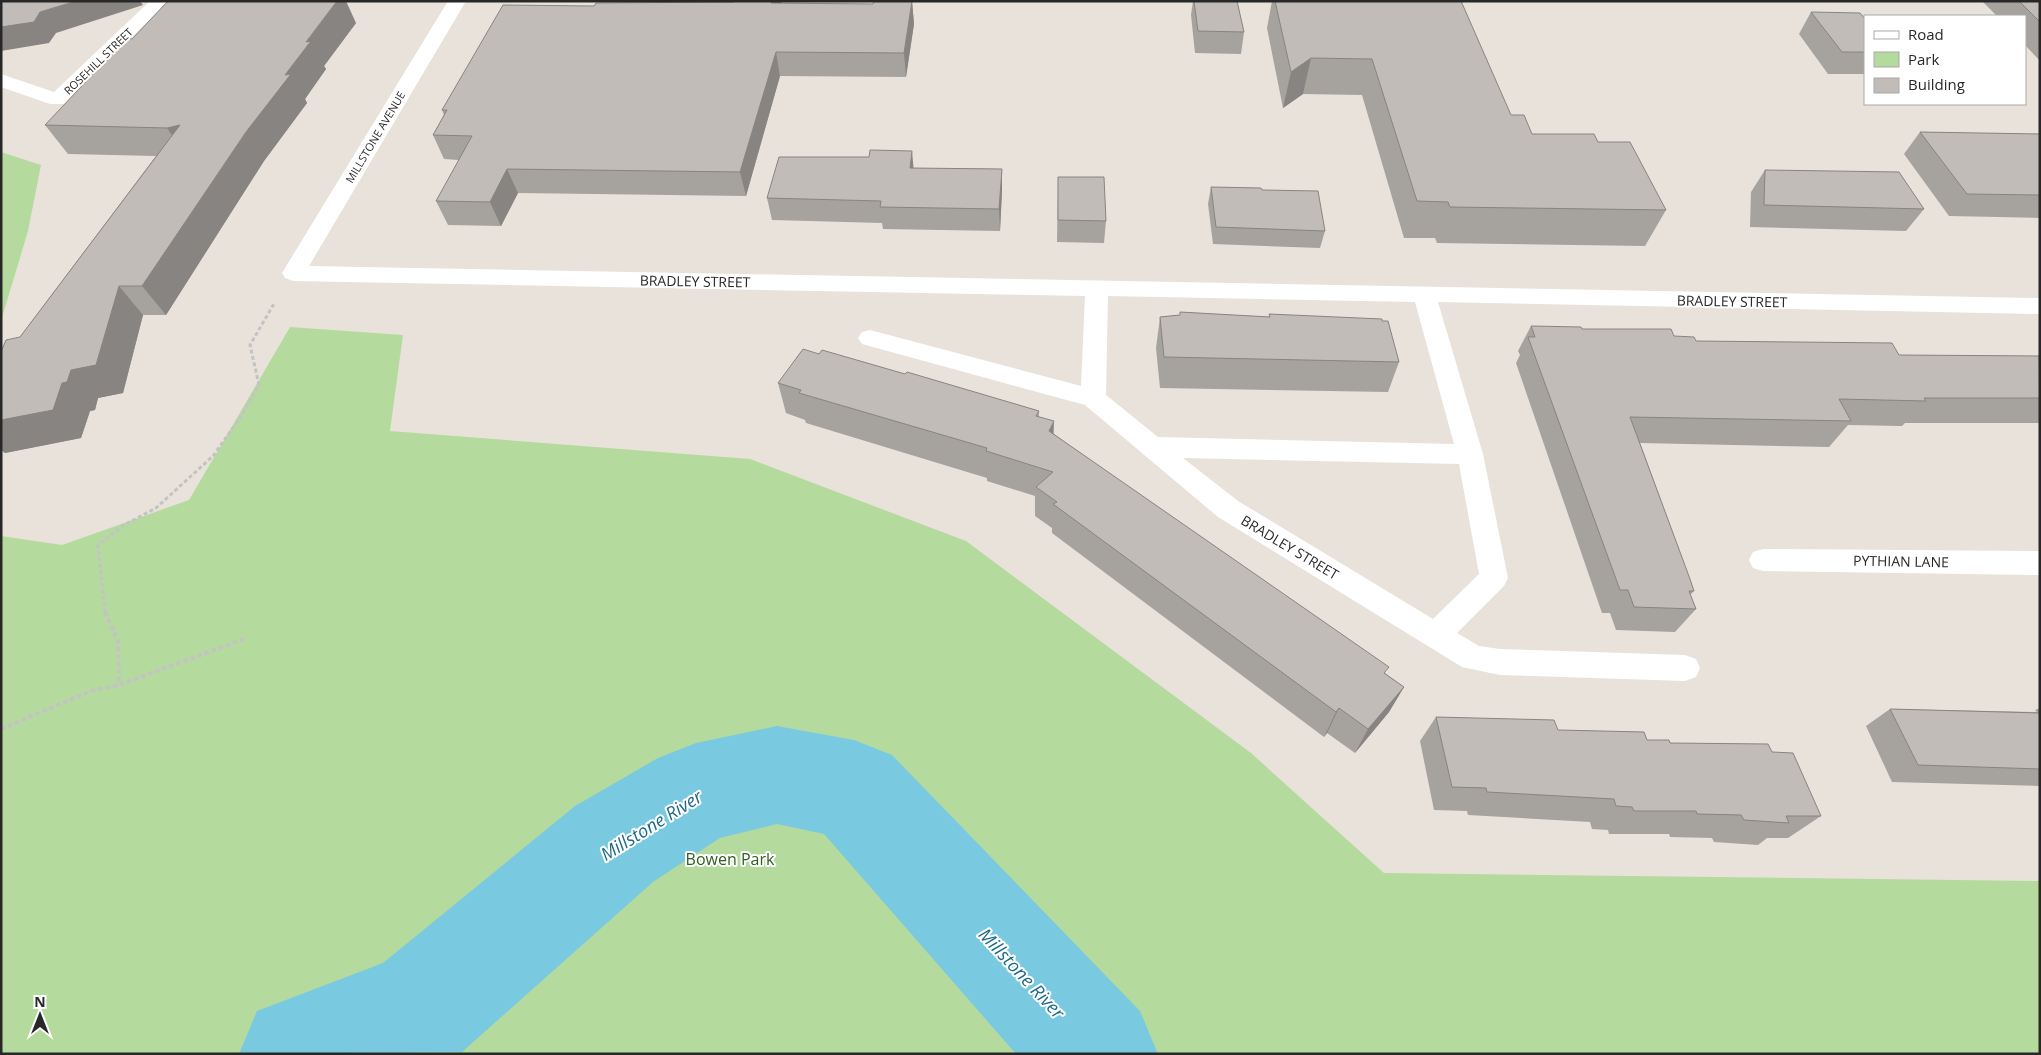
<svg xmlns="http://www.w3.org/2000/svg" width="2041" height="1055" font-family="'Open Sans',sans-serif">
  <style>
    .green { fill: #b5da9e }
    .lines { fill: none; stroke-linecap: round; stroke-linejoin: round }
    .river { fill: #79cae0; fill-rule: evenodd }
    .path-far1 { stroke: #c3c3c3; stroke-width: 3; stroke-dasharray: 4 2.5; stroke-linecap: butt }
    .path { stroke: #c3c3c3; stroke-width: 4; stroke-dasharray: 4.5 3; stroke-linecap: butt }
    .street { fill: #fff; fill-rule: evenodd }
    .wall { fill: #a6a29e }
    .shaded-wall { fill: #878481 }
    .building { fill: #c1bcb8; stroke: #878481 }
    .labels { text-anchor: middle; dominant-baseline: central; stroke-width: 4; stroke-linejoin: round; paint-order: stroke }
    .far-street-label { font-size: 11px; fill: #282828; stroke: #fff }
    .street-label { font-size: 14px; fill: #282828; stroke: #fff }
    .near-park-label { font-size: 16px; fill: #305c21; stroke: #fff }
    .near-water-label { font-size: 18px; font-style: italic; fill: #1c6888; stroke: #fff }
  </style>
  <rect width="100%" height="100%" fill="#e9e2db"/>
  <path class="green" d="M1 152 41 165 28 231 1 321Z
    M290 327 403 335 390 431 750 459 966 541 1251 753 1384 873 2040 881V1054H1V536L62 545 189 500Z"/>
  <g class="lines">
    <path class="river" d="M777 726 854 740 892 755 1140 1011 1158 1054H1016L824 834 777 824 720 838 653 882 462 1052 239 1054 257 1011 383 963 575 806 658 758 696 743Z"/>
    <path class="path-far1" d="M105 613 98 545 124 525 156 508 213 456 242 415 259 385 250 345 275 302"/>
    <path class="path" d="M105 612 118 641 119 685
      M1 729 91 691 119 685 244 639"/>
    <path class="street" d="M150 1H169L64 104H50L1 87V74L54 92Z
      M448 1H466L309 266 2040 298V314L1438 302 1483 454 1508 578 1504 586 1457 633 1479 646 1500 649 1685 655 1696 659 1700 668 1696 677 1685 681 1500 675 1462 667 1218 517 1085 405 862 344 858 338 862 332 870 330 1081 386 1085 296 293 281 285 278 282 273ZM1108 296 1415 302 1454 444 1158 437 1106 395ZM1183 458 1459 464 1479 574 1433 619 1238 501Z
      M1763 549 2040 551V575L1763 571 1753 568 1749 560 1753 552Z"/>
  </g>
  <path class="wall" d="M912 1 914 24 906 77 780 76 746 196 518 193 501 226 448 225 436 201 459 160 444 159 433 135 444 115 442 110 594 6 782 3 873 4Z
    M1193 1H1237L1244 32 1241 54 1195 53 1191 15Z
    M1272 1H1275L1511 115 1532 134 1598 142 1666 210 1645 246 1437 243 1435 238H1404L1362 95 1303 94 1283 108 1267 28Z
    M1982 1H2040V61L2025 45V16H1997Z
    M1811 12 1865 19V74H1828L1799 34Z
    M356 23 324 66 326 69 305 99 307 103 264 161 166 315H143L123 393 98 398 95 410 90 411 81 438 5 453 1 450V352L20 337 156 156 68 154 45 125Z
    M1920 132 2040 134V218L1949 216 1904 154Z
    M913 168 1002 169V191L1000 231 883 229 882 223 772 220 767 198Z
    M1765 170 1924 209 1906 231 1750 227 1751 192Z
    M1058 177 1106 221 1104 243 1057 242Z
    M1211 187 1262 190 1325 231 1320 248 1213 244 1208 204Z
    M1180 312 1269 317V314L1399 362 1388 392 1160 388 1156 348 1160 317 1180 315Z
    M1531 326 1674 336 1696 341 1899 355 2040 356V423H1905L1902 426 1848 425 1829 447 1640 443 1694 591 1690 595 1696 609 1675 632 1616 630 1610 613H1602L1516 363 1520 355 1518 351Z
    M819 354 905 374 1039 411V417L1054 434 1404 687 1389 712 1355 753 1327 733 1324 737 1052 533V528L1035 516V496L987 481V478L806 423 805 420 786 413 778 383Z
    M2040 708V786L1892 782 1866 726 1890 709 2037 712 2035 710Z
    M1436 717 1670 743 1772 752 1821 816 1788 838H1767L1758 845 1714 842 1712 838 1670 837 1669 834H1609L1608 830 1592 829 1590 822 1468 815 1467 811 1434 810 1420 741Z"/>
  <path class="shaded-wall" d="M76 1H140L143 5 56 33 49 43 1 51V27L40 12Z
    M337 1H346L356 23 324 66 326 69 305 99 307 103 264 161 166 315 142 286 285 75 306 42Z
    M772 1H782L776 26 771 3Z
    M912 1 914 24 906 77 904 53Z
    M776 52 780 76 746 196 740 172Z
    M1311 58 1303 94 1283 108 1291 72Z
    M180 125 187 157 167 128Z
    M912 151 914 173 910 168Z
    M507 169 518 193 501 226 490 202Z
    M1002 169V191L1000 231 999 209Z
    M119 286 143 315 123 393 98 398 95 410 90 411 81 438 5 453 1 450V420L62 383 71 370Z
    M1054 421 1053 451 1049 431Z
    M1404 687 1389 712 1355 753 1368 729Z
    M1339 708 1327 733 1324 737 1336 712Z"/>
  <path class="building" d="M1 1H76L40 12 34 22 1 27Z
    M168 1H337L306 42 311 41 285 75 291 74 246 132 142 286H119L96 365 71 370 67 382 62 383 53 410 1 420V352L6 340 20 337 180 125 167 128 45 125 127 38 132 39Z
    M734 1H772L771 3 873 4 874 1H912L904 53 776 52 740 172 507 169 490 202 436 201 472 136 433 135 447 110H442L503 5 594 6 596 3 734 2Z
    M1194 1H1237L1244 32 1198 31Z
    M1275 1H1461L1511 115H1524L1532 134H1594L1598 142H1630L1666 210 1450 207 1448 202 1417 201 1372 59 1311 58 1291 72Z
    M2019 1H2040V22Z
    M1811 12 1860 13 1865 19V52H1842Z
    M1920 132 2040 134V195L1967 194Z
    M870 150 912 151 910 168 1002 169 999 209 880 207 881 201 767 198 779 157H869Z
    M1765 170 1899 172 1924 209 1764 205Z
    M1058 177H1104L1106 221 1058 220Z
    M1211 187 1261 188 1262 190 1318 191 1325 231 1216 227Z
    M1180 312 1270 317 1269 314 1382 319V321H1388L1399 362 1164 357 1160 317 1180 315Z
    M1531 326 1581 327 1582 329H1671L1674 336 1694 337 1696 341 1892 343 1899 355 2039 356 2040 398H1924L1926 401 1839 399 1851 421 1630 417 1690 579 1694 591H1689L1696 609 1634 607 1628 590H1620L1528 337H1535Z
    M803 349 819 354 822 350 905 374 907 372 1039 411 1036 416 1054 421 1049 431 1389 667 1384 673 1404 687 1368 729 1339 708 1336 712 1053 504 1057 502 1036 487 1053 472 986 451 987 448 799 393 801 390 778 383Z
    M1890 709 2040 713V769L1918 765Z
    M1436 717 1554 720 1558 730 1644 732 1647 740H1669L1670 743 1768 744 1772 752 1793 753 1821 816H1786L1789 823 1744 820 1741 815 1697 814 1696 811H1634L1632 807 1616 806 1614 799 1487 792 1486 788 1452 787Z"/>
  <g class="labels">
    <g class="far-street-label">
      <text transform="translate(98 61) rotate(-44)">ROSEHILL STREET</text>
      <text transform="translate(375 137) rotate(-59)">MILLSTONE AVENUE</text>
    </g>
    <g class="street-label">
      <text transform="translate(695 281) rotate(1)">BRADLEY STREET</text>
      <text transform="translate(1732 301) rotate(1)">BRADLEY STREET</text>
      <text transform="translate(1290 547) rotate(31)">BRADLEY STREET</text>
      <text transform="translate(1901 561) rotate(1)">PYTHIAN LANE</text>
    </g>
    <g class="near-park-label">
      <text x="730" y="859">Bowen Park</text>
    </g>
    <g class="near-water-label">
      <text transform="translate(651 825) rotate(-32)">Millstone River</text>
      <text transform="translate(1022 973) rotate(47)">Millstone River</text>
    </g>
  </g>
  <rect width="2041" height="1055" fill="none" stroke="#282828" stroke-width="5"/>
  <rect x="1864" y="15" width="162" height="90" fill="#ffffff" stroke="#a9a9a9"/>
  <rect x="1874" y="31" width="25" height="8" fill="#ffffff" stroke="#a9a9a9"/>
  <text x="1908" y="40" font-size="15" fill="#282828">Road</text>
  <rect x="1874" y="52" width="25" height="15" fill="#b5da9e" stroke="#a9a9a9"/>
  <text x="1908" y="65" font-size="15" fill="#282828">Park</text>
  <rect x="1874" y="78" width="25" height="15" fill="#c1bcb8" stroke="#a9a9a9"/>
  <text x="1908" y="90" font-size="15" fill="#282828">Building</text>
  <g transform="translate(40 1015)" stroke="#ffffff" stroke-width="4" paint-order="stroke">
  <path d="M0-4L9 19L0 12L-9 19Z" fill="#282828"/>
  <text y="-8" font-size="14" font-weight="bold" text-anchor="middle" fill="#282828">N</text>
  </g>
</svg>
